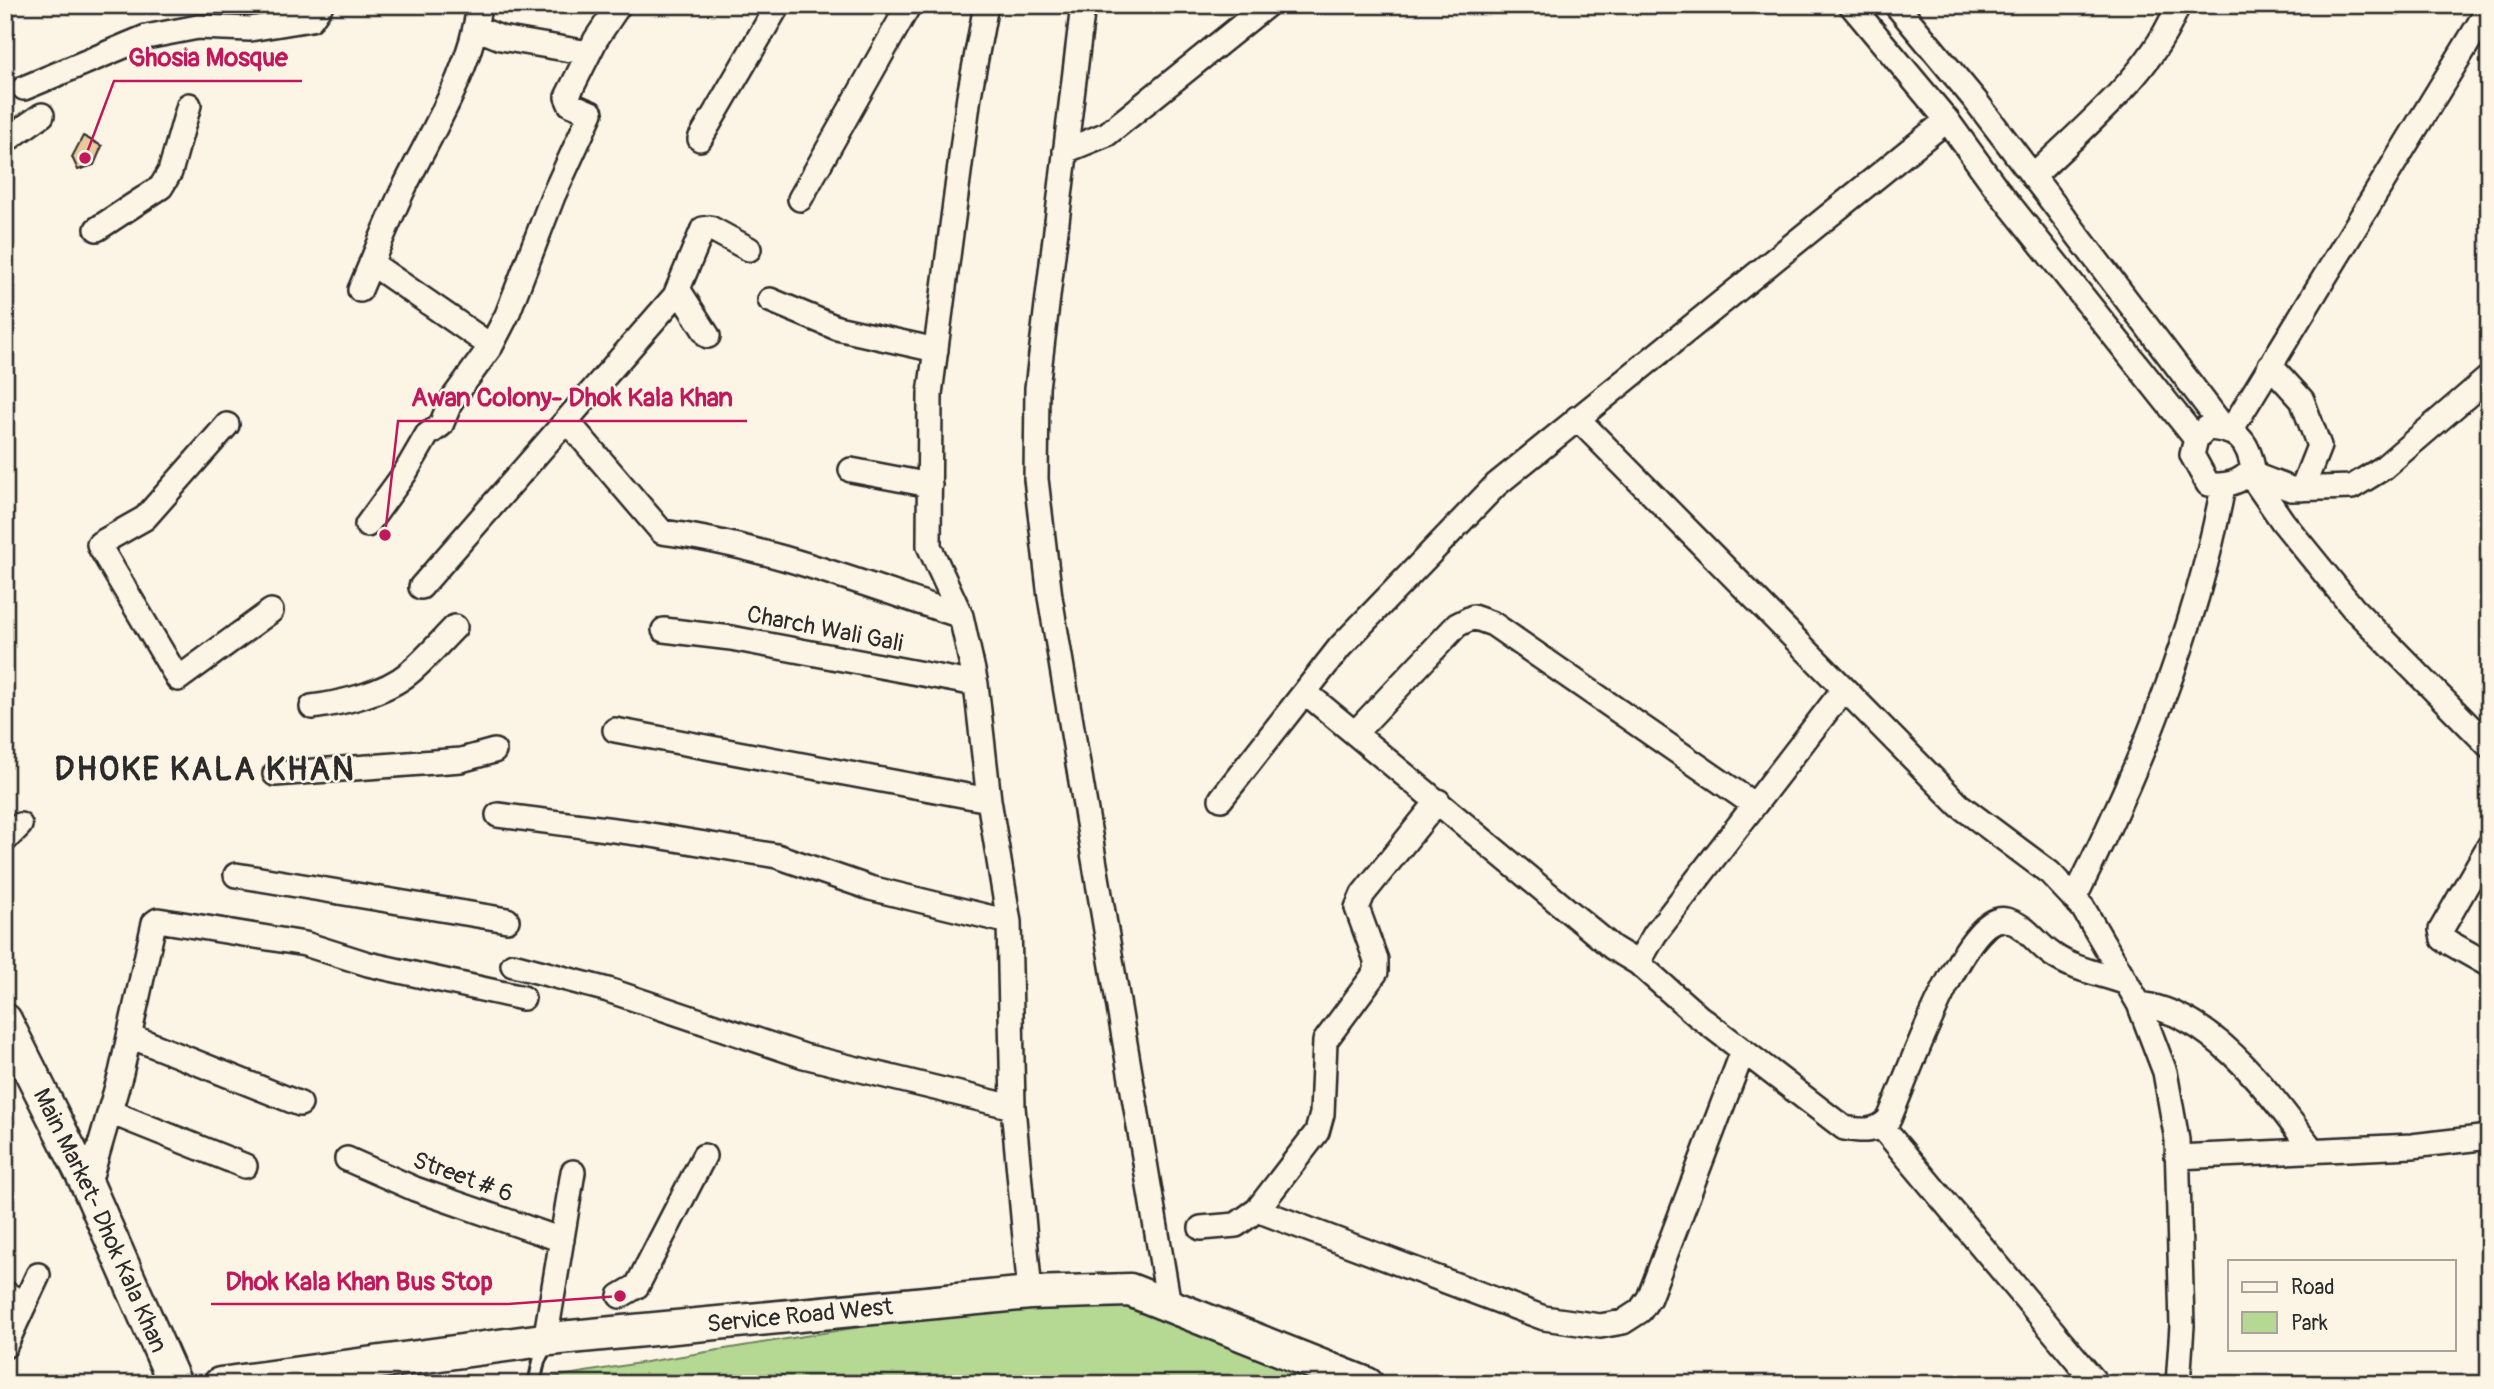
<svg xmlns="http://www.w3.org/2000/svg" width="2494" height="1389" font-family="Pangolin,sans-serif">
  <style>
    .green { fill: #b5d893; stroke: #70825f; stroke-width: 2 }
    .building { fill: #e9ca9c; stroke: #2b2b2b; stroke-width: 2 }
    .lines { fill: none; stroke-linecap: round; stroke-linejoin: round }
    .lane-casing { stroke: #2b2b2b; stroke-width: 16 }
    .street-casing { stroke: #2b2b2b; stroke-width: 28 }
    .secondary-casing { stroke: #2b2b2b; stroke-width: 37 }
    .lane { stroke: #fcf5e5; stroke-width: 10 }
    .street { stroke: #fcf5e5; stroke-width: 23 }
    .secondary { stroke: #fcf5e5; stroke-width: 32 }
    .labels { text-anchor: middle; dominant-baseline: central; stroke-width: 5; stroke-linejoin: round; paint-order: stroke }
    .street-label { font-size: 24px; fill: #2b2b2b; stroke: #fcf5e5 }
    .district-label { font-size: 32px; font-weight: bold; letter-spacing: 2px; fill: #2b2b2b; stroke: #fcf5e5 }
    .leader { fill: none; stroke: #c2185b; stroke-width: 2.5 }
    .callout-dot { fill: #c2185b; stroke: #fcf5e5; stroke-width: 2.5 }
    .callout-label { font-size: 26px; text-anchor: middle; font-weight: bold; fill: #c2185b; stroke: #fcf5e5; stroke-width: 5; stroke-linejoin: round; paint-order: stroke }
  </style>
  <rect width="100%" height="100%" fill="#fcf5e5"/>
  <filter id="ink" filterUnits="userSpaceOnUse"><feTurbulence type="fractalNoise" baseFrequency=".0143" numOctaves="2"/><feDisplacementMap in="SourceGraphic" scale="14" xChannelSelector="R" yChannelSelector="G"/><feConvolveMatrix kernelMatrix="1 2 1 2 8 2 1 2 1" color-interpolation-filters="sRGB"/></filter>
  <g filter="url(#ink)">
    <path class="green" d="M1079 1291 1343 1384H512Z"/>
    <path class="building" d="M83 136 102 146 94 165 78 170 72 157Z"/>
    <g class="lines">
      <g class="lane-casing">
        <path id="lane" d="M534 1384 539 1361 547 1345"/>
      </g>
      <g class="street-casing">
        <path id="street" d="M986 5 969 96 930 394 929 546 961 616 976 684 989 800 1009 922 1013 1107 1030 1293
          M1083 5 1037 388 1036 479 1050 597 1169 1305
          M1851 5 1947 120 1997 189 2196 439
          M1896 5 1975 100 2224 428
          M476 28 501 38 589 53
          M24 88 146 37 198 27 250 29 311 19 321 5
          M700 139 778 5
          M5 141 42 115
          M1065 151 1107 134 1267 5
          M2033 177C2083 127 2153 73 2178 5
          M800 199 909 5
          M97 229 161 187 170 172 189 105
          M371 263 491 346
          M678 289 708 336
          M360 290C374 257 387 224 402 192 431 132 471 72 479 5
          M770 300 837 328 936 350
          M2270 365 2302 400 2319 446 2302 489
          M1577 418 1959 805 2050 873 2083 908 2139 1004 2165 1072 2177 1140 2182 1326 2178 1384
          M568 422 662 532C764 545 863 584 961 616
          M227 425 145 518 99 544 100 547 178 679 271 611
          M2206 428C2236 429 2248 439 2253 469 2240 483 2226 487 2208 484L2192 455 2196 439Z
          M2230 432 2489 8
          M851 470 930 485
          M2249 473 2283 522 2353 608 2489 746
          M2249 473 2291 489 2352 487 2383 468 2489 377
          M367 525 405 473 427 435 441 425 451 401 491 346 507 315 553 196 591 113 570 104 567 97 596 39 619 5
          M421 587 675 296 703 229 710 228 749 249
          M664 630 731 638 976 684
          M1844 689 1655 934 1638 963 1698 1016 1844 1128C1861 1131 1876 1133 1889 1119 1904 1086 1964 910 2006 920 2027 925 2036 944 2053 955 2074 970 2103 974 2127 983
          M1305 692 1613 948 1638 963
          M312 707C342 703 385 693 409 673 426 659 440 642 455 627
          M615 730 989 800
          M1355 733 1457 625 1473 617 1493 624 1753 804
          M275 774 461 760 494 751
          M1221 799 1340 647 1496 485 1947 120
          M498 815 645 834 777 856 870 888 1009 922
          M5 840 20 825
          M2489 846 2441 930 2443 939 2489 965
          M236 875 507 920
          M2074 899C2140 768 2196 631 2223 487
          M513 965 608 990 804 1056 1013 1107
          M2139 1004C2214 1013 2271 1095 2313 1151
          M130 1036 300 1104
          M110 1112 245 1166
          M1882 1127 2097 1384
          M2177 1157 2412 1146 2489 1137
          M347 1159 415 1189 562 1240
          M88 1186 121 1073 154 923 158 920 305 944 368 964 523 998
          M1257 1210 1544 1318 1600 1326 1623 1322 1640 1311 1649 1298 1743 1051
          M1201 1228 1236 1225 1257 1210 1317 1132 1322 1114 1325 1041 1376 972V960L1357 908 1363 894 1438 801
          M5 1293 24 1304
          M620 1296 637 1286 704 1156
          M545 1341 573 1172
          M5 1346 38 1275"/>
      </g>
      <g class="secondary-casing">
        <g id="secondary">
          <path id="s1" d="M5 1020 88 1186 175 1384"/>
          <path id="s2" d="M220 1384 550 1339 1030 1293 1130 1290 1367 1384"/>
        </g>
      </g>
      <use href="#lane" class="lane"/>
      <use href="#street" class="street"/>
      <use href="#secondary" class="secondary"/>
    </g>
  </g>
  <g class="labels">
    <g class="street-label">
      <text transform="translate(825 629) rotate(11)">Charch Wali Gali</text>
      <text transform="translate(463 1177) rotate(20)">Street # 6</text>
      <text stroke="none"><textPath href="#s1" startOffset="222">Main Market- Dhok Kala Khan</textPath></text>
      <text stroke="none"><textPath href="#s2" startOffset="584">Service Road West</textPath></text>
    </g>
    <g class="district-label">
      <text x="205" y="770">DHOKE KALA KHAN</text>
    </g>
  </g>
  <path class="leader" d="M85 158L114 81H302M385 535L398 421H747M620 1296L507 1304H211"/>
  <g class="callout-dot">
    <circle cx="85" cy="158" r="7"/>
    <circle cx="385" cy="535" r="7"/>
    <circle cx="620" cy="1296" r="7"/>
  </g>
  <g class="callout-label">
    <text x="208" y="66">Ghosia Mosque</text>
    <text x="572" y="406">Awan Colony- Dhok Kala Khan</text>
    <text x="359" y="1290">Dhok Kala Khan Bus Stop</text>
  </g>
  <rect width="2494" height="1389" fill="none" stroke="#fcf5e5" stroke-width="28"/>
  <rect x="14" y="14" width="2466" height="1361" fill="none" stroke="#2b2b2b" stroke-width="2.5" filter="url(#ink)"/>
  <rect x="2228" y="1260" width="228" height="91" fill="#fcf5e5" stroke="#a8a49b" stroke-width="2"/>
  <rect x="2242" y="1282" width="35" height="10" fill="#fcf5e5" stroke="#a8a49b" stroke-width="2"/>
  <text x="2291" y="1294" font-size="21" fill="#2b2b2b">Road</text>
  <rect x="2242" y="1312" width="35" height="21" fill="#b5d893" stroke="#a8a49b" stroke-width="2"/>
  <text x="2291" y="1330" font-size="21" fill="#2b2b2b">Park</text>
</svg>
